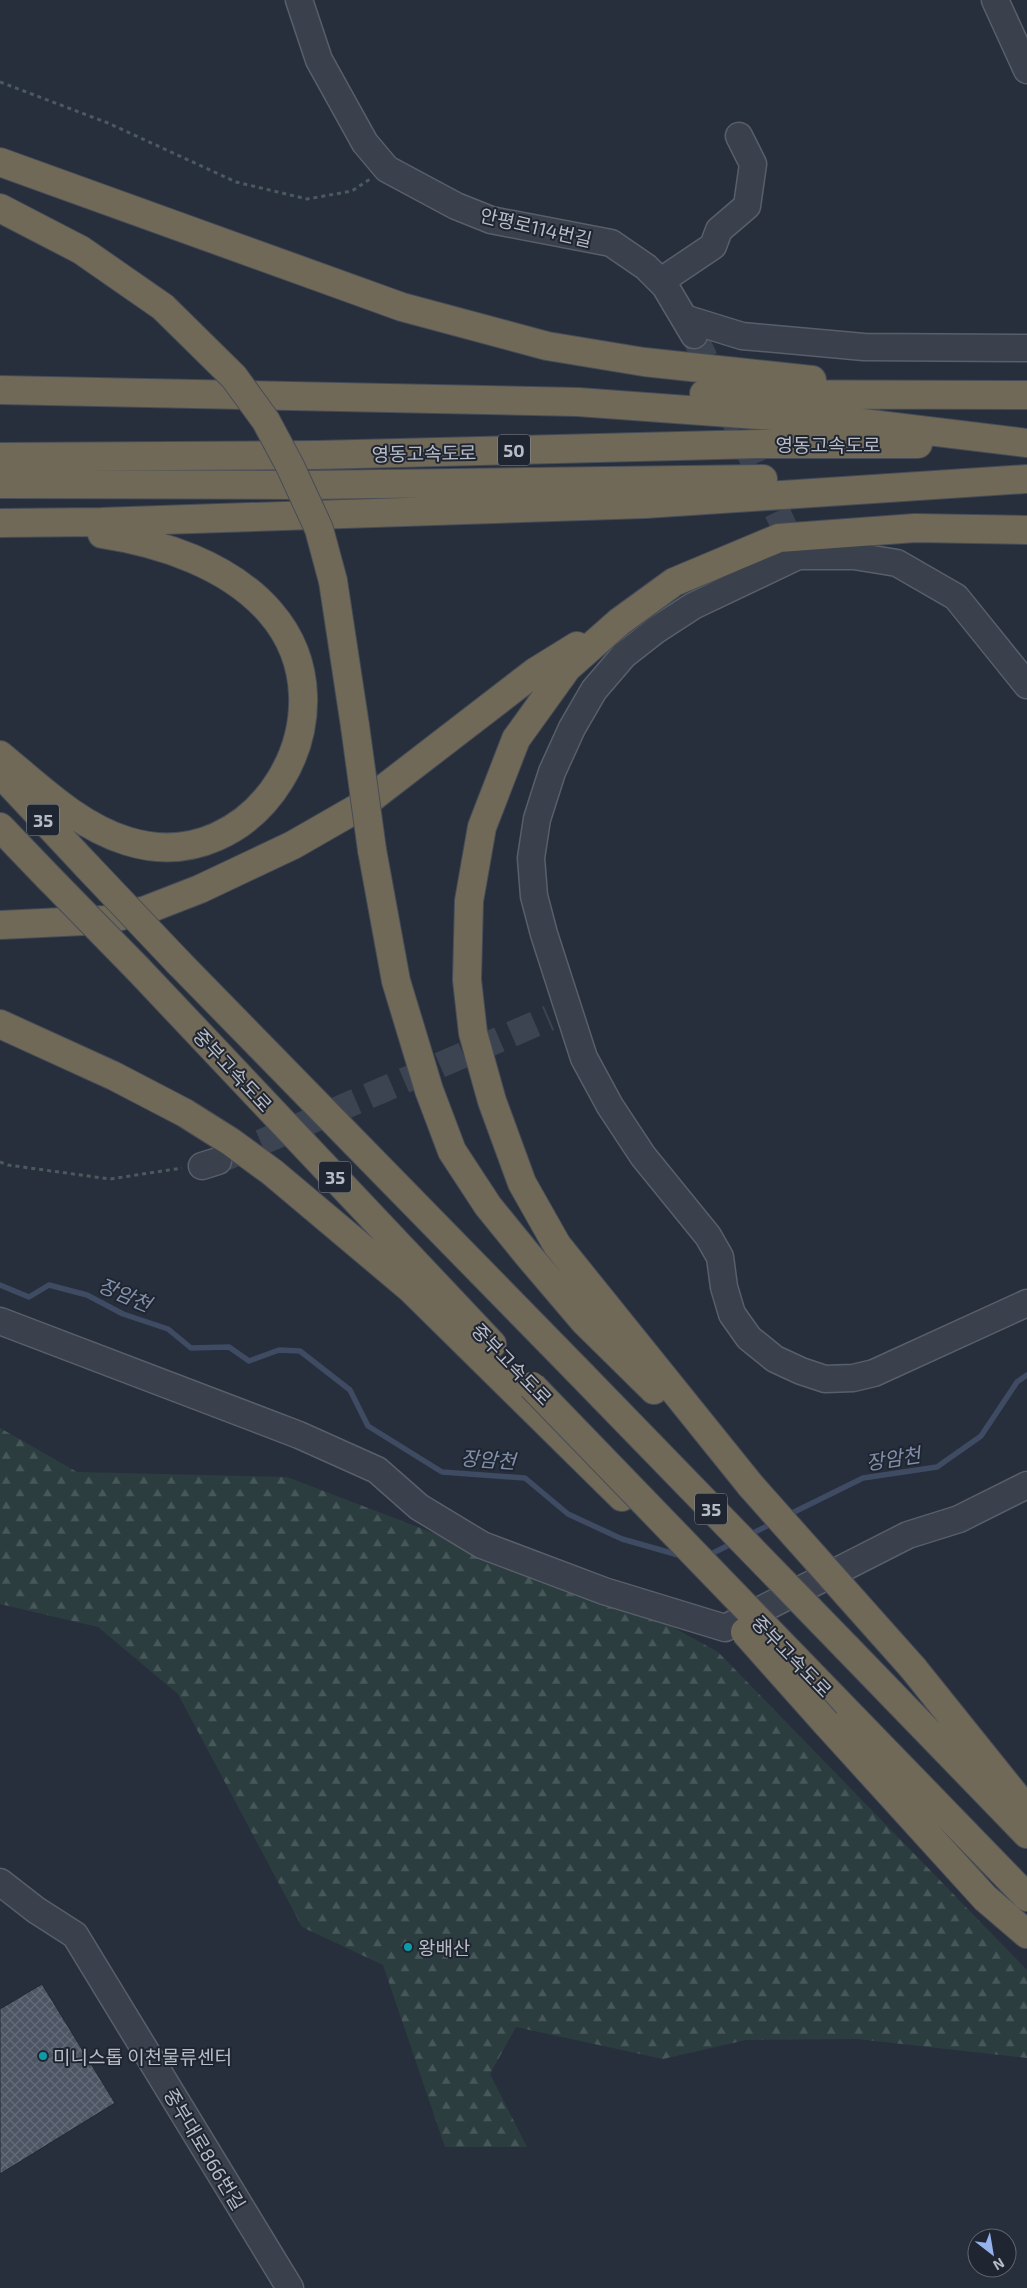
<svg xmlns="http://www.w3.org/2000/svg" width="1027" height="2288" font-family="'Exo 2','Noto Sans KR',sans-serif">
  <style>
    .forest { fill: url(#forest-firs) }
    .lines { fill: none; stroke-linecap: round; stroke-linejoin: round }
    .stream { stroke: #3e4b63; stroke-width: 5.5 }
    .building { fill: url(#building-cross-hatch); stroke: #222833 }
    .minor-tunnel { stroke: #3d4451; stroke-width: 26; stroke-dasharray: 26 13; stroke-linecap: butt }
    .minor-casing { stroke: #595f6a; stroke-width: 29 }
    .highway-casing { stroke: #464c57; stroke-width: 30 }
    .path { stroke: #4b5a5e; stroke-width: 3; stroke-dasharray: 4 4; stroke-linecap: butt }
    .minor { stroke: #3b414c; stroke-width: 26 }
    .highway { stroke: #716958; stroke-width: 28 }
    .highway-bridge-casing { stroke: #464c57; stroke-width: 30; stroke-linecap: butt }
    .highway-bridge { stroke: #716958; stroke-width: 28 }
    .culture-dot { fill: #0f9aa8; stroke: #202631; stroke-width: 2 }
    .labels { text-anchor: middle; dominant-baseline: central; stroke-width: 4; stroke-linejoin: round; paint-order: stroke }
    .shield { fill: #202631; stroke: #8a8f9a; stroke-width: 1 }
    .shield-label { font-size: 18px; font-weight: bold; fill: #b7bcc7 }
    .street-label { font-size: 19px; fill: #b7bcc7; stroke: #202631 }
    .poi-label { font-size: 19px; fill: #b7bcc7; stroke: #202631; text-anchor: start }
    .water-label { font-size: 20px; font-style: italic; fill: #8190ab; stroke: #202631 }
  </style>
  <defs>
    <pattern id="forest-firs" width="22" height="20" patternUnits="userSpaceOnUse" patternTransform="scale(1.25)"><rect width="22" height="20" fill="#2c3d3f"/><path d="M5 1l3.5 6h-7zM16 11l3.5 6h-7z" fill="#485759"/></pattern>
    <pattern id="building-cross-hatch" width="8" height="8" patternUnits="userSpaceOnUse" patternTransform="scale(1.25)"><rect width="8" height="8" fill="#4d5564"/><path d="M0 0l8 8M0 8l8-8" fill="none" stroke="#646c79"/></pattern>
  </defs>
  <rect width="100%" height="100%" fill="#272f3c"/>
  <path class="forest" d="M0 1428 77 1472 287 1477 656 1618 718 1652 1027 1970V2058L857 2039 746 2040 663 2059 516 2027 490 2074 527 2147H445L383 1965 302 1927 178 1694 98 1627 0 1604Z"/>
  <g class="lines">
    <path class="stream" d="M0 1285 29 1297 49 1285 87 1295 123 1314 168 1329 191 1348 229 1347 249 1361 279 1350 300 1351 350 1390 368 1426 442 1472 525 1478 568 1514 622 1539 682 1556
      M788 1515 863 1478 937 1467 981 1436 1017 1382 1027 1375
      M747 1536 773 1523
      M707 1556 735 1542"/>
  </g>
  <path class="building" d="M42 1984 115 2103 0 2174V2009Z"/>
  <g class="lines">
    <path class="minor-tunnel" d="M694 335 798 556
      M225 1158 549 1018"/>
    <g class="minor-casing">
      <path id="minor" d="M299 0 319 60 365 143 387 169 456 206 491 220 611 243 646 267 665 286 694 335
        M995 0 1027 70
        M661 281 713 246 719 230 747 206 753 164 739 136
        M684 318 742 336 864 347 1027 348
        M1027 685 956 597 897 563 854 556H798L693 606 656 630 624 655 594 690 572 728 552 772 537 819 531 858 534 896 544 934 584 1058 610 1106 643 1156 708 1236 720 1257 724 1287 732 1314 749 1338 775 1359 801 1371 825 1379 853 1378 874 1373 1027 1303
        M202 1166 218 1161
        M0 1321 299 1435 377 1470 419 1507 482 1545 604 1591 725 1628 908 1535 959 1519 1027 1485
        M0 1882 36 1910 75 1935 290 2288"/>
    </g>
    <g class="highway-casing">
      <path id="highway" d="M0 162 402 307 547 346 644 362 812 380
        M0 208 81 250 163 307
        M0 390 578 402 854 422 1027 443
        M704 394 1027 395
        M0 457 316 455 758 444H918
        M0 484 306 485 763 479
        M0 523 101 522 645 504 1027 479
        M333 581 355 726
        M0 755C39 787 78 826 127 841 257 882 358 713 270 612 229 565 161 543 102 534
        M1 774 87 866
        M0 827 48 877
        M372 850 396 981 429 1090 452 1151 488 1206 527 1254 584 1321 654 1390
        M0 925 105 920 146 910 200 889 293 845 361 806 535 672 577 646
        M179 963 576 1369
        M138 969 492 1344
        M0 1024 114 1076 185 1113 231 1142 272 1172 411 1289 622 1497
        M751 1486 557 1245 522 1183 492 1101 473 1033 467 980 469 901 482 827 516 739 567 668 619 622 674 582 779 538 915 528 1027 530
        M847 1648 1027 1834
        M796 1659 1027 1897
        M913 1668 1027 1810
        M826 1723 985 1898 1027 1934"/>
    </g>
    <path class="path" d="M0 82 108 123 236 182 307 199 352 191 370 179
      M0 1162 8 1165 110 1179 182 1168"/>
    <use href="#minor" class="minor"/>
    <use href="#highway" class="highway"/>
    <g class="highway-bridge-casing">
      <path id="highway-bridge" d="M163 307 234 377 266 421 290 466 319 529 333 581
        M355 726 372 850
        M87 866 179 963
        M48 877 138 969
        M576 1369 847 1648
        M532 1386 796 1659
        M751 1486 913 1668
        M745 1632 826 1723"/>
    </g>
    <use href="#highway-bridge" class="highway-bridge"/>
  </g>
  <g class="culture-dot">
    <circle cx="408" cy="1947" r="5"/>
    <circle cx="43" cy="2056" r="5"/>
  </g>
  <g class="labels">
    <g class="shield">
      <rect x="498" y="434.5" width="32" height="31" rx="4"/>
      <rect x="27" y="804.5" width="32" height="31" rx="4"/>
      <rect x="319" y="1161.5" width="32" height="31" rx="4"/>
      <rect x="695" y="1493.5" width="32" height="31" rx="4"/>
    </g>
    <g class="shield-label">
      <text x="514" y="450">50</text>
      <text x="43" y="820">35</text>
      <text x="335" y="1177">35</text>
      <text x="711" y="1509">35</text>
    </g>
    <g class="street-label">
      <text transform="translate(536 227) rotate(13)">안평로114번길</text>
      <text x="828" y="444">영동고속도로</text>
      <text transform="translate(424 453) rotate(-1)">영동고속도로</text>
      <text transform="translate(233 1070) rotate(47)">중부고속도로</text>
      <text transform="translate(512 1364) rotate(46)">중부고속도로</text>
      <text transform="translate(792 1656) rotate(46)">중부고속도로</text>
      <text transform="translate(205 2149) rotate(59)">중부대로866번길</text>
    </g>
    <g class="poi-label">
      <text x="418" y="1947">왕배산</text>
      <text x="53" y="2056">미니스톱 이천물류센터</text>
    </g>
    <g class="water-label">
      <text transform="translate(125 1294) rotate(23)">장암천</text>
      <text transform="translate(893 1458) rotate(-9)">장암천</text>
      <text transform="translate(488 1459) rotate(4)">장암천</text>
    </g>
  </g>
  <g transform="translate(992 2253) rotate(149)"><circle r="24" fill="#202631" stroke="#5c626d"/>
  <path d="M0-4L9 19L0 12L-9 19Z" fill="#96b2ed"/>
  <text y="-8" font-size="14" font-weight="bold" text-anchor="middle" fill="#b7bcc7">N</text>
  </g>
</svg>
